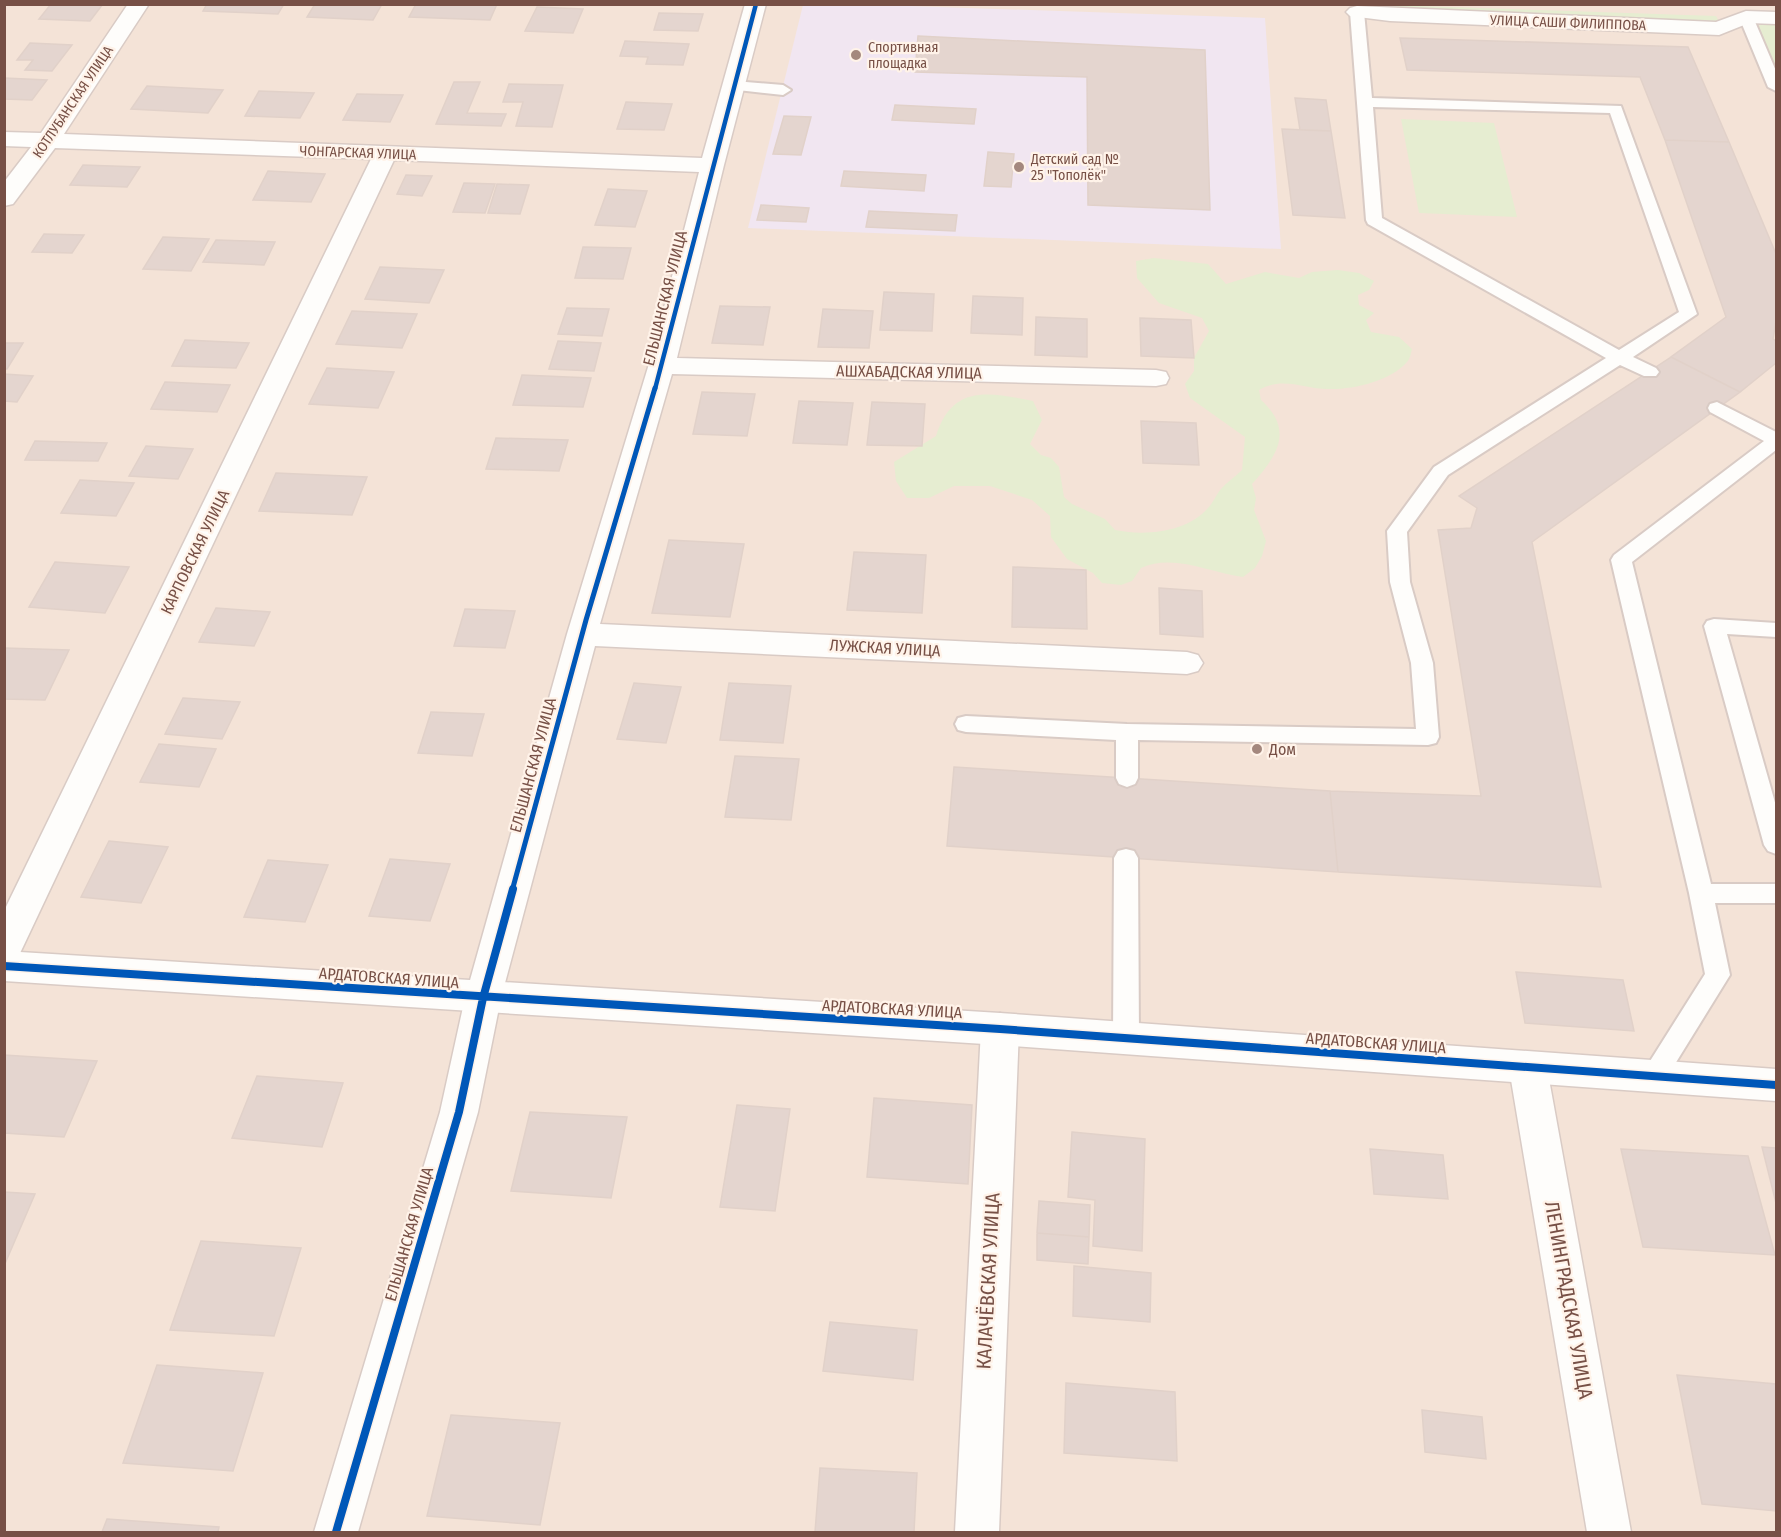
<svg xmlns="http://www.w3.org/2000/svg" width="1781" height="1537" font-family="'Fira Sans Condensed',sans-serif">
  <style>
    .residential { fill: #f4e3d7 }
    .education { fill: #f1e6f1 }
    .green { fill: #e6edd1 }
    .building { fill: #e4d5cf; stroke: #e1d1c9; stroke-width: 1.5 }
    .lines { fill: none; stroke-linecap: round; stroke-linejoin: round }
    .service-casing { stroke: #d9cbc5; stroke-width: 4 }
    .minor-casing { stroke: #d9cbc5; stroke-width: 3 }
    .tertiary-casing { stroke: #d9cbc5; stroke-width: 3 }
    .service { fill: #fefdfb; fill-rule: evenodd }
    .minor { fill: #fefdfb; fill-rule: evenodd }
    .tertiary { fill: #fefdfb; fill-rule: evenodd }
    .cycleway-far2-casing { stroke: #fff3e9; stroke-width: 8 }
    .cycleway-far1-casing { stroke: #fff3e9; stroke-width: 9 }
    .cycleway-casing { stroke: #fff3e9; stroke-width: 11 }
    .cycleway-far2 { stroke: #0057b8; stroke-width: 4.5 }
    .cycleway-far1 { stroke: #0057b8; stroke-width: 5 }
    .cycleway { stroke: #0057b8; stroke-width: 8 }
    .poi-dot { fill: #a4887e; stroke: #fff3e9; stroke-width: 2 }
    .labels { text-anchor: middle; dominant-baseline: central; stroke-width: 4.5; stroke-linejoin: round; paint-order: stroke }
    .far-street-label { font-size: 14px; fill: #775046; stroke: #fff3e9 }
    .far-poi-label { font-size: 14px; fill: #775046; stroke: #fff3e9; text-anchor: start }
    .street-label { font-size: 16px; fill: #775046; stroke: #fff3e9 }
    .poi-label { font-size: 16px; fill: #775046; stroke: #fff3e9; text-anchor: start }
    .near-street-label { font-size: 20px; fill: #775046; stroke: #fff3e9 }
  </style>
  <rect width="100%" height="100%" fill="#f8efe7"/>
  <path class="residential" d="M5 5H1776V1532H5Z"/>
  <path class="education" d="M803 5H880L1265 18 1281 249 748 228Z"/>
  <path class="green" d="M1389 5 1716 16 1720 23 1391 10Z
    M1776 22V86L1756 42V29L1760 25Z
    M1401 119 1494 123 1517 217 1419 213Z
    M1154 258 1208 264 1226 284 1265 272 1299 278 1312 272 1338 270 1359 273 1374 281 1369 290 1358 295 1359 305 1374 313 1366 320 1371 332 1399 337 1412 349C1411 353 1410 359 1407 362 1391 381 1352 390 1328 389 1304 389 1282 376 1259 390L1261 400C1294 430 1278 455 1252 484L1256 498 1254 510 1266 541 1262 556 1255 568 1243 577C1211 573 1173 553 1141 568L1132 581 1121 585 1102 583 1093 573 1067 559 1051 537 1050 516 1032 500 990 486H954L929 498H907L896 481 894 462 936 436C952 384 989 392 1033 401L1042 420 1030 444 1041 455 1051 458 1059 467 1064 497 1072 504 1105 519 1115 530C1145 536 1186 533 1208 508 1213 503 1216 495 1221 489 1227 482 1235 477 1242 470L1245 437 1190 398 1185 384 1194 371V358L1209 331 1202 318 1159 303 1137 278 1136 261Z"/>
  <path class="building" d="M51 4H103L90 21 39 19Z
    M207 4H284L278 14 203 11Z
    M315 4H382L373 20 307 17Z
    M416 4H497L490 20 409 17Z
    M537 7 583 9 573 33 525 31Z
    M659 13 703 14 698 31 654 30Z
    M918 36 1205 50 1210 210 1088 205 1087 77 915 72Z
    M1400 38 1688 47 1729 142 1665 140 1640 77 1407 70Z
    M625 41 689 44 683 65 646 64 648 57 620 56Z
    M30 43 72 45 52 71 25 70 33 60H17Z
    M4 78 47 80 32 100 4 99Z
    M454 82H480L467 113 506 114 501 126 436 124Z
    M509 84 563 85 552 127 516 126 523 102H503Z
    M147 86 223 90 208 113 131 109Z
    M259 91 314 93 300 118 245 116Z
    M357 94 403 95 390 122 343 120Z
    M1295 98 1326 100 1331 131 1300 130Z
    M626 102 672 104 664 130 617 129Z
    M895 105 976 109 974 124 892 120Z
    M784 116 811 117 801 155 773 154Z
    M1282 129 1331 131 1345 218 1293 215Z
    M1665 140 1729 142 1776 254V321L1773 339 1776 341V363L1740 392 1671 357 1726 317Z
    M988 152 1014 154 1011 187 984 186Z
    M83 165 140 167 127 187 70 185Z
    M268 171 325 174 311 202 253 200Z
    M844 171 926 175 924 191 841 186Z
    M406 175 432 176 422 196 397 194Z
    M464 183 495 184 485 213 453 212Z
    M497 184 529 185 520 214 488 213Z
    M608 189 647 191 635 227 595 225Z
    M761 205 809 208 806 222 757 220Z
    M869 211 957 215 955 231 866 227Z
    M44 234 84 235 72 253 32 252Z
    M163 237 209 239 191 271 143 269Z
    M216 240 275 242 264 265 203 262Z
    M583 247 631 248 623 279 575 278Z
    M380 267 444 270 429 303 365 299Z
    M884 292 934 294 932 331 880 330Z
    M973 296 1023 298 1022 335 971 333Z
    M720 306 770 307 763 345 712 343Z
    M567 308 609 309 602 336 558 334Z
    M823 309 873 311 869 348 818 347Z
    M352 311 417 314 402 348 336 344Z
    M1036 317 1087 319V357L1035 355Z
    M1140 318 1191 320 1194 358 1141 356Z
    M185 340 249 343 236 368 172 366Z
    M558 341 601 343 594 371 549 369Z
    M4 343H23L7 369H4Z
    M1671 357 1740 392 1532 542 1601 887 1338 872 1330 791 1481 796 1438 530 1471 528 1477 508 1459 496Z
    M327 368 394 372 378 408 309 404Z
    M4 374 33 376 17 402 4 401Z
    M522 375 591 378 583 407 513 405Z
    M165 382 230 385 217 412 151 409Z
    M702 392 755 394 747 436 693 434Z
    M799 401 853 403 847 445 793 443Z
    M872 402 925 404 922 446 867 445Z
    M1141 421 1196 423 1199 465 1143 463Z
    M496 438 568 440 559 471 486 469Z
    M35 441 107 443 98 461 25 460Z
    M146 446 193 449 178 479 129 476Z
    M276 473 367 477 352 515 259 511Z
    M80 480 134 483 116 516 61 513Z
    M669 540 744 544 730 617 652 613Z
    M854 552 926 555 922 613 847 610Z
    M55 562 129 567 105 613 29 607Z
    M1013 567 1086 570 1087 629 1012 627Z
    M1159 588 1202 591 1203 637 1160 634Z
    M216 608 270 612 254 646 199 642Z
    M465 609 515 611 505 648 454 646Z
    M4 648 69 650 45 700 4 699Z
    M634 683 681 687 666 743 617 739Z
    M729 683 791 686 783 743 720 740Z
    M183 698 240 702 222 739 165 734Z
    M431 712 484 714 472 756 418 753Z
    M159 744 216 749 199 787 140 782Z
    M735 756 799 759 791 820 725 817Z
    M954 767 1330 791 1338 872 947 846Z
    M109 841 168 847 141 903 81 897Z
    M390 859 450 864 430 921 369 916Z
    M268 860 328 865 305 922 244 917Z
    M1516 972 1623 980 1634 1031 1525 1023Z
    M4 1055 97 1061 64 1137 4 1133Z
    M257 1076 343 1083 322 1147 232 1138Z
    M874 1098 972 1105 968 1184 867 1177Z
    M737 1105 790 1109 775 1211 720 1207Z
    M530 1112 627 1117 611 1198 511 1191Z
    M1072 1132 1145 1139 1142 1251 1093 1246 1095 1200 1068 1197Z
    M1762 1147 1776 1148V1203Z
    M1370 1149 1443 1155 1448 1199 1374 1194Z
    M1621 1149 1748 1156 1775 1255 1643 1247Z
    M4 1192 35 1194 4 1266Z
    M1039 1201 1090 1205 1089 1237 1037 1233Z
    M1037 1233 1089 1237 1088 1264 1037 1260Z
    M201 1241 301 1248 274 1336 170 1330Z
    M1074 1266 1151 1273 1150 1322 1073 1316Z
    M830 1322 917 1330 913 1380 823 1371Z
    M157 1365 263 1373 233 1471 123 1463Z
    M1677 1375 1776 1384V1511L1702 1504Z
    M1066 1383 1175 1392 1177 1461 1064 1453Z
    M1422 1410 1482 1417 1486 1459 1425 1452Z
    M451 1415 560 1423 540 1525 427 1516Z
    M820 1468 917 1473 914 1532H815Z
    M107 1519 219 1527 218 1532H102Z"/>
  <g class="lines">
    <g class="service-casing">
      <path id="service" d="M1357 8 1364 12 1372 98 1621 106 1697 314 1633 357 1656 368 1659 372 1656 376H1644L1620 365 1448 475 1407 532 1410 582 1433 663 1439 737 1436 743 1428 745 1138 740V778L1135 784 1127 787 1119 784 1116 778V740L966 732 958 730 955 724 958 718 966 716 1127 724 1416 729 1411 663 1390 582 1387 531 1434 467 1606 358 1368 224 1366 220 1350 12ZM1373 107 1610 113 1679 312 1619 350 1382 218Z
        M1746 13 1753 17 1776 71V91L1768 87 1739 17Z
        M734 81 783 85 791 90 783 95 729 89 726 86Z
        M1717 402 1776 432V450L1632 562 1711 884H1776V903H1715L1730 975 1662 1085 1653 1088 1644 1085 1640 1077 1705 974 1689 893 1611 560 1614 555 1764 441 1710 412 1708 408 1710 404Z
        M1714 619 1776 623V637L1727 634 1776 806V854L1768 851 1764 845 1704 626 1707 621Z
        M1126 849 1134 851 1138 858 1139 1038 1135 1046 1126 1049 1117 1046 1113 1038 1114 858 1118 851Z"/>
    </g>
    <g class="minor-casing">
      <path id="minor" d="M128 4H149L64 134 702 158 745 4H766L724 165 677 358 1156 370 1166 372 1169 378 1166 384 1156 386 672 374 600 624 1187 652 1198 655 1203 663 1198 671 1187 674 595 646 501 998 478 1112 358 1532H314L440 1112 465 998 567 634 652 354 699 172 394 160 22 949 17 959 4 964V911L371 159 55 148 13 204 4 206V182L31 147 4 146V132L41 133Z
        M1357 6 1716 22 1746 11 1776 12V24L1749 23 1719 35 1390 21 1350 16 1346 12 1350 8Z
        M1000 1013 1013 1018 1019 1029 999 1532H955L981 1029 987 1018Z
        M1528 1052 1541 1057 1547 1068 1631 1532H1587L1509 1068 1515 1057Z"/>
    </g>
    <g class="tertiary-casing">
      <path id="tertiary" d="M4 951 1000 1013 1776 1069V1101L1000 1045 4 981Z"/>
    </g>
    <use href="#service" class="service"/>
    <use href="#minor" class="minor"/>
    <use href="#tertiary" class="tertiary"/>
    <g class="cycleway-far2-casing">
      <path id="cycleway-far2" d="M655 389 756 4"/>
    </g>
    <g class="cycleway-far1-casing">
      <path id="cycleway-far1" d="M512 891 586 620 655 388"/>
    </g>
    <g class="cycleway-casing">
      <path id="cycleway" d="M4 966 1000 1029 1776 1085
        M336 1532 459 1112 483 998 513 889"/>
    </g>
    <use href="#cycleway-far2" class="cycleway-far2"/>
    <use href="#cycleway-far1" class="cycleway-far1"/>
    <use href="#cycleway" class="cycleway"/>
  </g>
  <g class="poi-dot">
    <circle cx="856" cy="55" r="6"/>
    <circle cx="1019" cy="167" r="6"/>
    <circle cx="1257" cy="749" r="6"/>
  </g>
  <g class="labels">
    <g class="far-street-label">
      <text transform="translate(1568 23) rotate(2)">УЛИЦА САШИ ФИЛИППОВА</text>
      <text transform="translate(73 102) rotate(-56)">КОТЛУБАНСКАЯ УЛИЦА</text>
      <text transform="translate(358 153) rotate(2)">ЧОНГАРСКАЯ УЛИЦА</text>
    </g>
    <g class="far-poi-label">
      <text x="868" y="47">Спортивная<tspan x="868" dy="16">площадка</tspan></text>
      <text x="1031" y="159">Детский сад №<tspan x="1031" dy="16">25 "Тополёк"</tspan></text>
    </g>
    <g class="street-label">
      <text transform="translate(665 298) rotate(-76)">ЕЛЬШАНСКАЯ УЛИЦА</text>
      <text transform="translate(909 372) rotate(1)">АШХАБАДСКАЯ УЛИЦА</text>
      <text transform="translate(195 552) rotate(-64)">КАРПОВСКАЯ УЛИЦА</text>
      <text transform="translate(885 648) rotate(3)">ЛУЖСКАЯ УЛИЦА</text>
      <text transform="translate(533 765) rotate(-75)">ЕЛЬШАНСКАЯ УЛИЦА</text>
      <text transform="translate(389 978) rotate(4)">АРДАТОВСКАЯ УЛИЦА</text>
      <text transform="translate(892 1009) rotate(3)">АРДАТОВСКАЯ УЛИЦА</text>
      <text transform="translate(1376 1043) rotate(4)">АРДАТОВСКАЯ УЛИЦА</text>
      <text transform="translate(409 1234) rotate(-74)">ЕЛЬШАНСКАЯ УЛИЦА</text>
    </g>
    <g class="poi-label">
      <text x="1269" y="749">Дом</text>
    </g>
    <g class="near-street-label">
      <text transform="translate(988 1281) rotate(-87)">КАЛАЧЁВСКАЯ УЛИЦА</text>
      <text transform="translate(1569 1300) rotate(80)">ЛЕНИНГРАДСКАЯ УЛИЦА</text>
    </g>
  </g>
  <rect width="1781" height="1537" fill="none" stroke="#775046" stroke-width="12"/>
</svg>
